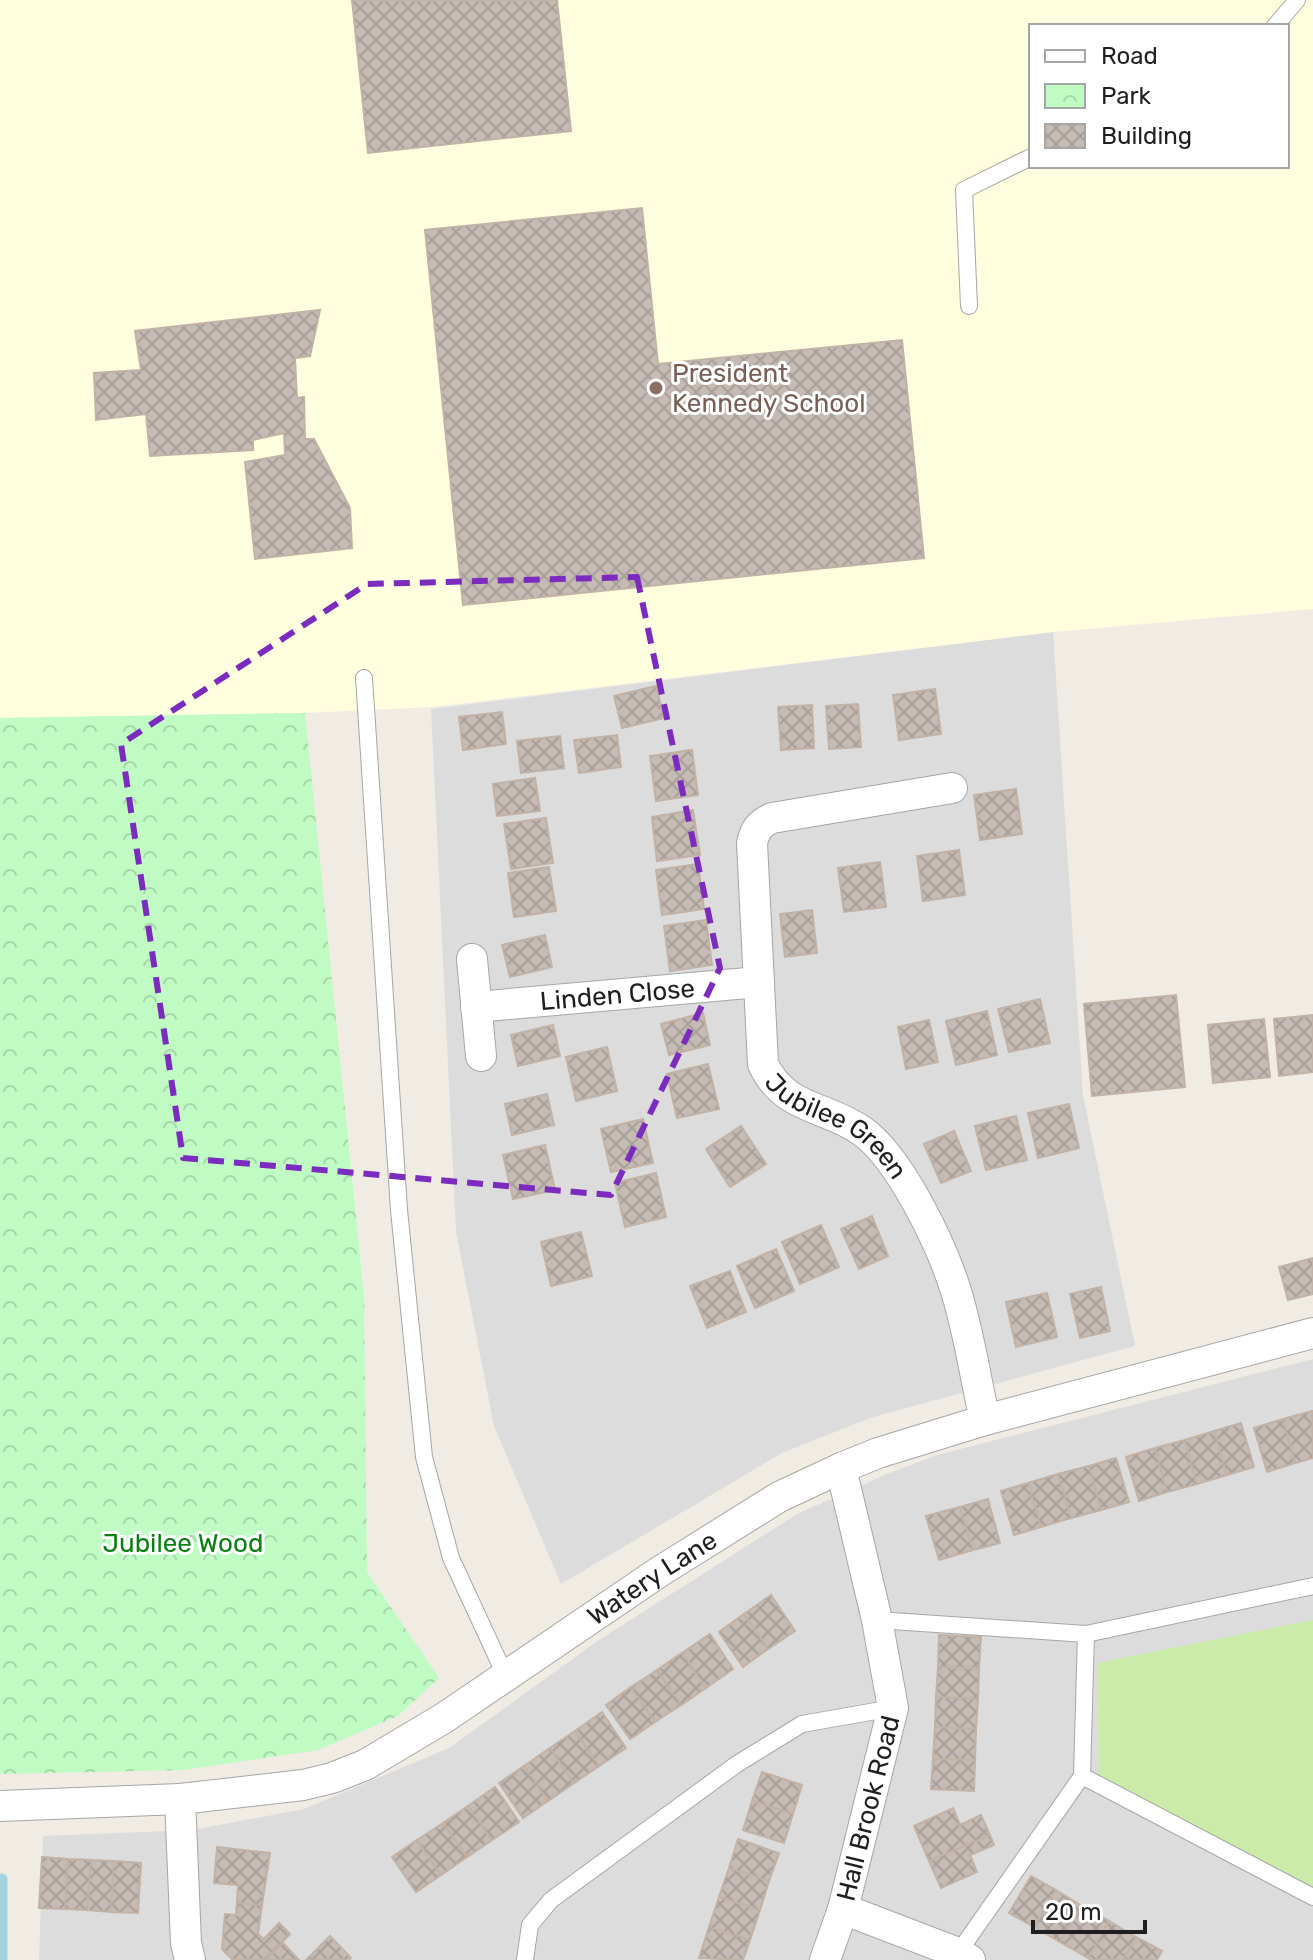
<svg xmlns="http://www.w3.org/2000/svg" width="1313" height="1960" font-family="Rubik,sans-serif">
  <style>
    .residential { fill: #dddcdc }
    .education { fill: #fffede; fill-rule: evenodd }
    .grass { fill: #cbeba9 }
    .park { fill: url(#park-crowns) }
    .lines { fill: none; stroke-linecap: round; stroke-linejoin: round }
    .stream { stroke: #a4d3df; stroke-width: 11 }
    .building { fill: url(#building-cross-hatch); stroke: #c2b2a6; stroke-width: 2 }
    .lane-casing { stroke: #a6a6a6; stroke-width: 18 }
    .street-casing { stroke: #a6a6a6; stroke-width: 32 }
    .lane { stroke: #fff; stroke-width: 16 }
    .street { stroke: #fff; stroke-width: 30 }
    .marked { fill: none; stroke: #7b2cbf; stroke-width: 6; stroke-dasharray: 16 10; stroke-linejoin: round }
    .education-dot { fill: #8d6e63; stroke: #fff; stroke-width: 3 }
    .labels { text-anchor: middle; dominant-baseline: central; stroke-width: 6; stroke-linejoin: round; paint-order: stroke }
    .education-label { font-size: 26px; fill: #785e54; stroke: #fff; text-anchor: start }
    .street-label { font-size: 26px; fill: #1f1f1f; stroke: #fff }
    .park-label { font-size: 26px; fill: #088110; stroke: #fff }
  </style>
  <defs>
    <pattern id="park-crowns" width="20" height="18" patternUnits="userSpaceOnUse" patternTransform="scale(2)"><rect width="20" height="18" fill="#c0fbc4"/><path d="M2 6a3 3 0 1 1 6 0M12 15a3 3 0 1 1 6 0" fill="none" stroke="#a5d7a8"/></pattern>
    <pattern id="building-cross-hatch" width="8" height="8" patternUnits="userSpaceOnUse" patternTransform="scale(2)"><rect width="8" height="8" fill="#c5bbb4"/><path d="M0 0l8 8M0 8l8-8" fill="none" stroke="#a9a09a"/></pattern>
  </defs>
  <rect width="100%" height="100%" fill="#f0ece4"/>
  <path class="residential" d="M1053 632 1083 1095 1135 1346 873 1417 782 1453 561 1584 494 1426 456 1232 431 709Z
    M1313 1359V1960H39L43 1836 192 1830 304 1809 449 1748 599 1640 797 1514 887 1474 937 1455Z"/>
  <path class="education" d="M0 0H1313V609L1053 632 433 707 304 713 0 718ZM1031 26H1287V166H1031Z"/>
  <path class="grass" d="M1313 1620V1893L1099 1789 1097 1663Z"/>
  <path class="park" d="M305 713 364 1296 367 1572 439 1678 398 1716 318 1750 184 1770 0 1774V718Z"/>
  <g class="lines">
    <path class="stream" d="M2 1960V1879"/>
  </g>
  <path class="building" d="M352 0H557L571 131 368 153Z
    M642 208 658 364 902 340 924 558 463 605 425 230Z
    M320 310 310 356 295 358 297 398 304 397 305 439H314L350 508 352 548 255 559 245 462 285 455 284 433 253 440V450L150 456 146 414 96 420 94 373 141 370 135 331Z
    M656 686 664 718 622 728 614 696Z
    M935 689 941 734 899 740 893 695Z
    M858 704 861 747 829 749 826 706Z
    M812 705 814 748 781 750 778 707Z
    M502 712 506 744 463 750 459 717Z
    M617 735 621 767 579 773 574 740Z
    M560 736 564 768 521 773 517 741Z
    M692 750 698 795 656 801 650 756Z
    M535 778 540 811 497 816 493 784Z
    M1016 789 1022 834 980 840 974 795Z
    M693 810 700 855 657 861 652 817Z
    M546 818 553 863 511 869 504 824Z
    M959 850 965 895 923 901 917 856Z
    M880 862 886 907 844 912 838 868Z
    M698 864 704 909 662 915 656 870Z
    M549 867 556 911 514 917 508 873Z
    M812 910 817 953 785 957 780 914Z
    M706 920 712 965 670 971 664 926Z
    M545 935 552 967 510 977 502 945Z
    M1176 995 1185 1087 1092 1096 1084 1004Z
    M1040 999 1050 1043 1009 1052 998 1009Z
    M987 1011 997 1055 956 1065 946 1021Z
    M703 1013 710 1045 669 1055 661 1024Z
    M1313 1015V1072L1279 1076 1274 1019Z
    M1264 1019 1270 1077 1213 1083 1208 1025Z
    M929 1020 938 1062 906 1069 898 1027Z
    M553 1025 560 1056 518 1066 511 1035Z
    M607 1047 617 1091 576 1101 566 1057Z
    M708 1064 719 1109 677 1118 667 1074Z
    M547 1094 554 1125 512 1135 505 1104Z
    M1069 1104 1079 1148 1038 1158 1028 1113Z
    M1016 1116 1027 1160 986 1170 975 1126Z
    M643 1119 653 1163 611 1172 601 1129Z
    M741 1126 766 1164 730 1187 706 1149Z
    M954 1131 971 1171 941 1183 924 1144Z
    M545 1145 555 1190 513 1199 503 1155Z
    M656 1173 666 1217 625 1227 615 1183Z
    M872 1216 888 1256 859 1269 841 1229Z
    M821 1225 839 1267 800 1284 782 1242Z
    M581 1232 592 1276 551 1286 541 1242Z
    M776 1249 794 1291 755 1308 737 1266Z
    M1313 1258V1294L1288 1300 1279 1267Z
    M730 1271 746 1312 707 1328 690 1286Z
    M1101 1287 1110 1331 1080 1338 1070 1294Z
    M1047 1293 1057 1337 1016 1347 1006 1302Z
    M1312 1411 1313 1458 1295 1463 1283 1419Z
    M1283 1419 1295 1463 1267 1472 1254 1428Z
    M1241 1423 1254 1467 1227 1475 1214 1431Z
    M1214 1431 1227 1475 1197 1484 1185 1440Z
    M1185 1440 1197 1484 1167 1492 1155 1448Z
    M1155 1448 1167 1492 1139 1501 1126 1457Z
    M1116 1458 1129 1502 1101 1510 1089 1466Z
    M1089 1466 1101 1510 1071 1518 1058 1474Z
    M1058 1474 1071 1518 1041 1527 1028 1483Z
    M1028 1483 1041 1527 1014 1535 1001 1491Z
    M988 1499 1000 1543 973 1550 960 1507Z
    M960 1507 973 1550 939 1560 926 1516Z
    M771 1595 795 1631 768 1649 744 1614Z
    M744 1614 768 1649 743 1667 719 1632Z
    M710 1634 733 1669 706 1688 682 1653Z
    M939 1635 981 1637 979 1668 938 1667Z
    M682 1653 706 1688 681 1705 657 1670Z
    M938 1667 979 1668 978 1699 936 1697Z
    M657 1670 681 1705 655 1722 631 1687Z
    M631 1687 655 1722 630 1739 606 1705Z
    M936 1697 978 1699 976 1729 935 1727Z
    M602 1712 626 1748 599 1766 575 1731Z
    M935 1727 976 1729 975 1760 933 1759Z
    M575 1731 599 1766 574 1783 550 1748Z
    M550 1748 574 1783 548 1801 524 1766Z
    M933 1759 975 1760 974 1791 931 1789Z
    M524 1766 548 1801 523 1818 499 1783Z
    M762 1772 802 1785 793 1814 752 1801Z
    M495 1787 519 1822 492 1840 468 1806Z
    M752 1801 793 1814 784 1843 743 1830Z
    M468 1806 492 1840 467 1857 443 1823Z
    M953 1808 960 1825 981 1815 990 1835 929 1861 914 1826Z
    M443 1823 467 1857 441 1875 417 1840Z
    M990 1835 994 1845 970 1855 977 1872 941 1888 929 1861Z
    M738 1839 779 1853 769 1881 729 1868Z
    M417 1840 441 1875 416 1892 392 1857Z
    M217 1847 270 1853 262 1905 237 1903 238 1885 214 1883Z
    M42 1857 68 1859 65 1909 39 1908Z
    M68 1859 91 1860 87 1910 65 1909Z
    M91 1860 114 1861 111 1912 87 1910Z
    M114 1861 141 1863 138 1913 111 1912Z
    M729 1868 769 1881 760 1910 719 1897Z
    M1031 1876 1056 1890 1034 1927 1009 1913Z
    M1056 1890 1082 1906 1060 1942 1034 1927Z
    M719 1897 760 1910 750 1940 709 1927Z
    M237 1903 262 1905 258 1934 264 1939 279 1923 290 1934 265 1960H233L222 1949 225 1914 236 1915Z
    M1082 1906 1109 1921 1088 1958 1060 1942Z
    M1109 1921 1136 1937 1123 1960H1091L1088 1958Z
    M709 1927 750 1940 743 1960 699 1958Z
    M330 1936 351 1958 349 1960H306Z
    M1136 1937 1162 1951 1157 1960H1123Z
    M283 1943 299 1960H265Z"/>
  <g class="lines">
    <g class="lane-casing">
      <path id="lane" d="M1275 26 1297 0
        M969 306 964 190 1031 157
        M364 678 399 1210 424 1457 451 1558 506 1677
        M877 1620 1086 1634 1313 1586
        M1082 1776 1313 1897
        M958 1953 1082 1776 1086 1634
        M525 1960 530 1925 551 1900 737 1764 802 1724 893 1708"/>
    </g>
    <g class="street-casing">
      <g id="street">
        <path id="s1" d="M952 788 772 818C759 824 755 830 752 843L763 1064C784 1110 827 1106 862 1131 900 1158 941 1244 955 1288 969 1331 975 1377 985 1420"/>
        <path d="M472 959 481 1056"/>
        <path id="s2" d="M476 1007 759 982"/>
        <path d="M180 1799 186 1943 190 1960"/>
        <path id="s3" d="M0 1806 180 1799 303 1785 332 1778 365 1765 444 1718 659 1572 779 1497 841 1468 878 1453 985 1420 1313 1333"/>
        <path d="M843 1909 958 1953 970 1960"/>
        <path id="s4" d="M825 1960 843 1909 893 1708 877 1620 841 1468"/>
      </g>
    </g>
    <use href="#lane" class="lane"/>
    <use href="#street" class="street"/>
  </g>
  <path class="marked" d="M637 577 720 968 611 1195 183 1158 121 744 367 584Z"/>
  <circle class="education-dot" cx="656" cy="388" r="8"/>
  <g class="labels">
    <g class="education-label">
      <text x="672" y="373">President<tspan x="672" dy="30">Kennedy School</tspan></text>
    </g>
    <g class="street-label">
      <text stroke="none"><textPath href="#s2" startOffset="142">Linden Close</textPath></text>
      <text stroke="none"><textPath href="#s1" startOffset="536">Jubilee Green</textPath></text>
      <text stroke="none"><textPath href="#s3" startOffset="712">Watery Lane</textPath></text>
      <text stroke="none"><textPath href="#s4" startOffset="158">Hall Brook Road</textPath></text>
    </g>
    <g class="park-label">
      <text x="183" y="1543">Jubilee Wood</text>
    </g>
  </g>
  <rect x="1029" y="24" width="260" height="144" fill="#ffffff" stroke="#a5a5a5" stroke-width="2"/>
  <rect x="1045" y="50" width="40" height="12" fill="#ffffff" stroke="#a5a5a5" stroke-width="2"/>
  <text x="1101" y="64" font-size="24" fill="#1f1f1f">Road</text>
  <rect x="1045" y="84" width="40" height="24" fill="url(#park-crowns)" stroke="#a5a5a5" stroke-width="2"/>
  <text x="1101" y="104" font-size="24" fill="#1f1f1f">Park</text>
  <rect x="1045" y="124" width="40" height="24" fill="url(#building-cross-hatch)" stroke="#a5a5a5" stroke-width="2"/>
  <text x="1101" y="144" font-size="24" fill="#1f1f1f">Building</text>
  <path d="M1033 1920v12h112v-12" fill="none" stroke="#1f1f1f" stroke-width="4"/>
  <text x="1045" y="1920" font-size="24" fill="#1f1f1f" stroke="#ffffff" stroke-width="6" paint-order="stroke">20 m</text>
</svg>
